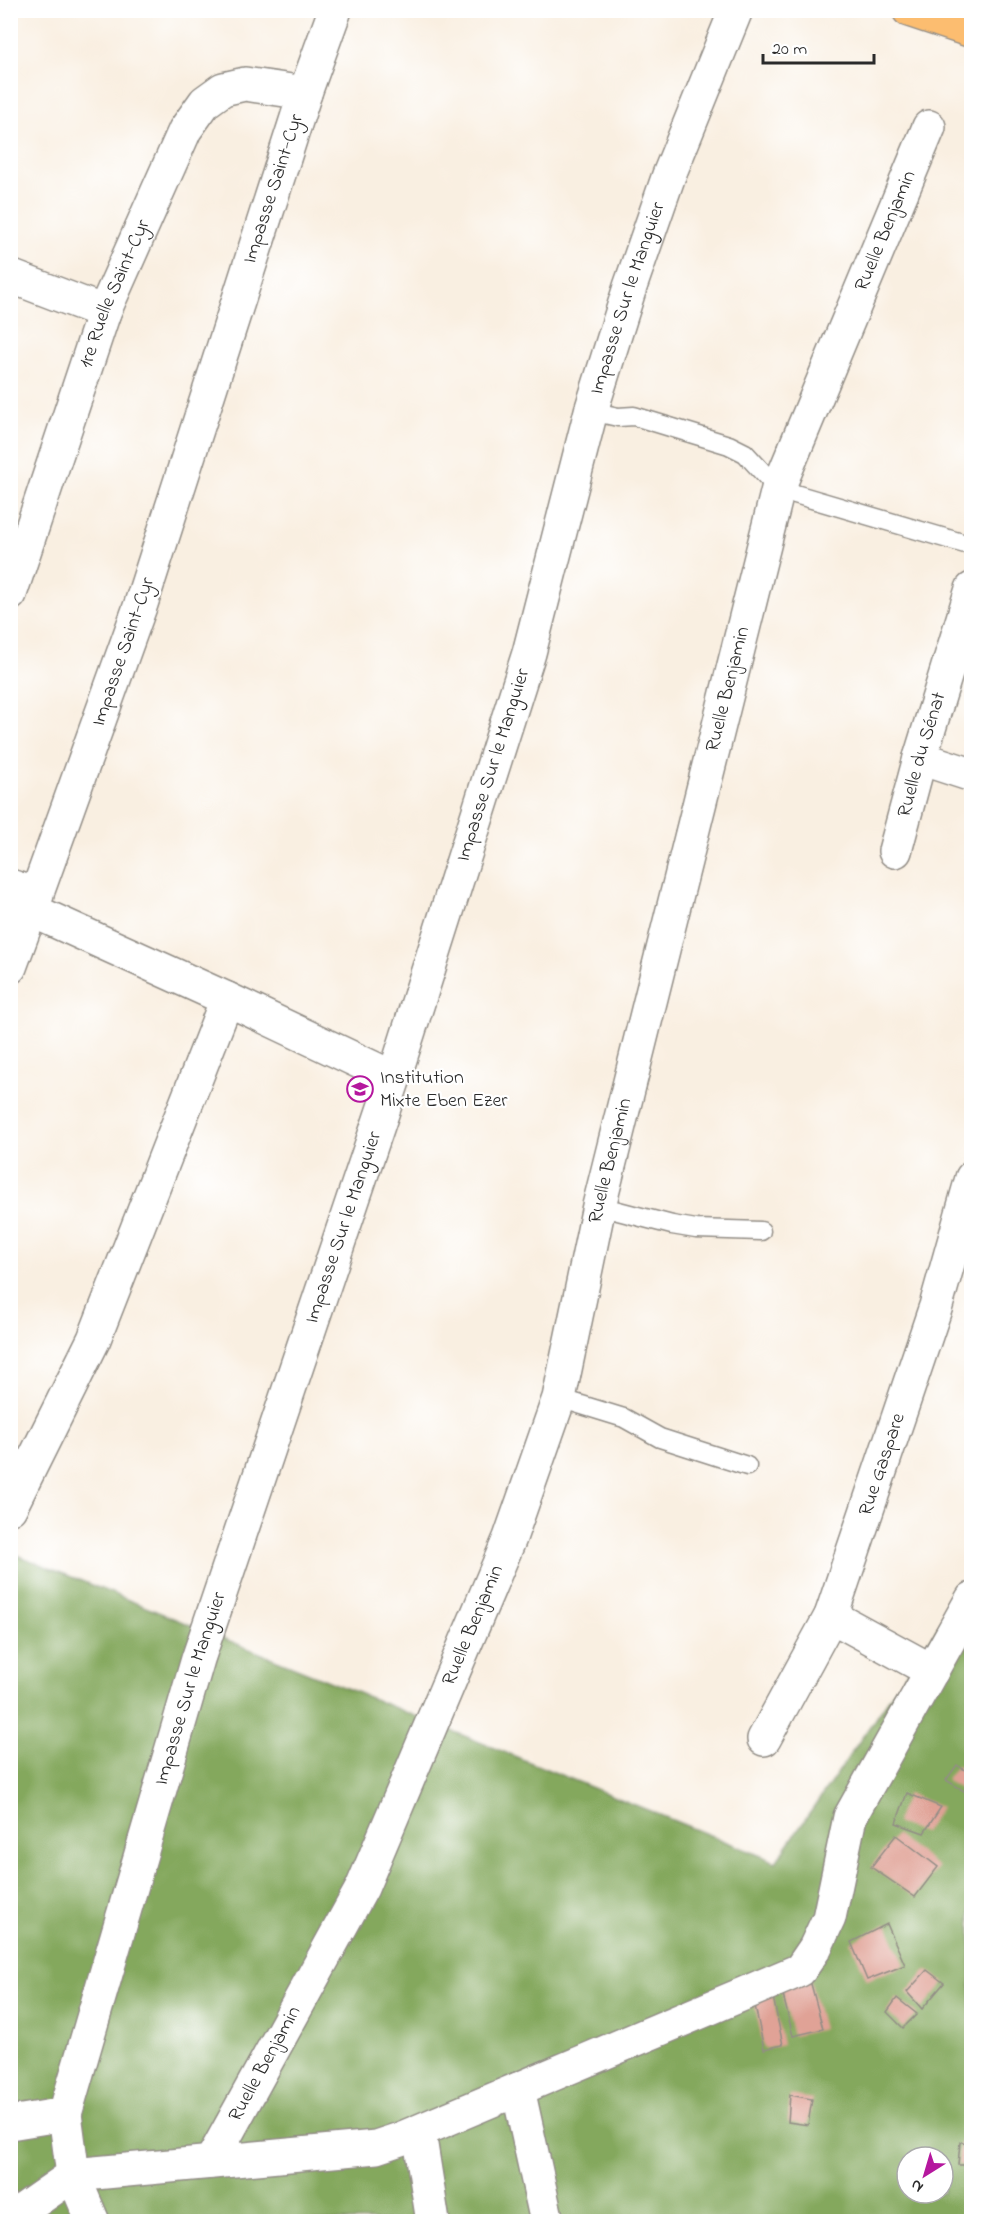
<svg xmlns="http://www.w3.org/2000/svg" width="982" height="2232" font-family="'Indie Flower',sans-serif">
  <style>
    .forest { fill: #84a85d; stroke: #586a44; stroke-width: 1.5; fill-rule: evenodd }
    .building { fill: #e0a296 }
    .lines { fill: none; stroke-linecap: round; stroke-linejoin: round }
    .service-casing { stroke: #928d86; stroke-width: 21 }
    .minor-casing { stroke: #928d86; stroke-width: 36 }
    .primary-casing { stroke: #928d86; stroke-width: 36 }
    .service { stroke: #fff; stroke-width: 18 }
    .minor { stroke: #fff; stroke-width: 33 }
    .primary { stroke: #fcbd6f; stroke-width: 33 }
    .labels { text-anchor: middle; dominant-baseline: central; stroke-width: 4.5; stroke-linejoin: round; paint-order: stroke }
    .street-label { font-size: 20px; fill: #2b2b2b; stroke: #fff }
    .poi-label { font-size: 20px; fill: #2b2b2b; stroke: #fff; text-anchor: start }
  </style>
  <rect width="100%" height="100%" fill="#fff"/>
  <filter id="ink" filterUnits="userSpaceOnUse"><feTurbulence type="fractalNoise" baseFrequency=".0167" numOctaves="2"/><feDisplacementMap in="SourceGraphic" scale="12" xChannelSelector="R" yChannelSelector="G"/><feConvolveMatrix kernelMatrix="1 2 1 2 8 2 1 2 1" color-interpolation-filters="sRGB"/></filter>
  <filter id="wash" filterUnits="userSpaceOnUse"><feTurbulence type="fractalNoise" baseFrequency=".008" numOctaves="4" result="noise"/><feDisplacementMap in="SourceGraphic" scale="24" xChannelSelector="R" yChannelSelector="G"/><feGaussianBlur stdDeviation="1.35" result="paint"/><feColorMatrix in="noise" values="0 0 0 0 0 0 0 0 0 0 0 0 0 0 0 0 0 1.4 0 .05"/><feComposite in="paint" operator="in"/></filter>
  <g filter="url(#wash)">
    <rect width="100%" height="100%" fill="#f9efe1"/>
    <path class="forest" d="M10 1552 776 1862 971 1580V2221H11ZM907 2157H943V2193H907Z"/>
    <g id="blocks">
      <path class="building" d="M957 1765 972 1775V1796L946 1780Z
        M907 1793 941 1807 924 1833 896 1823Z
        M896 1835 938 1867 915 1897 871 1867Z
        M887 1924 905 1965 867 1980 851 1942Z
        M927 1970 944 1983 922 2009 907 1992Z
        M810 1980 823 2029 793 2036 781 1987Z
        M772 1992 783 2045 764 2049 753 1996Z
        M897 1998 917 2014 903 2028 887 2012Z
        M790 2095 812 2099 808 2125 788 2122Z
        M960 2142 972 2143V2165H958Z"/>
    </g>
  </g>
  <g filter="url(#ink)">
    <use href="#blocks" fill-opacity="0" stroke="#928d86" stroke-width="1.5"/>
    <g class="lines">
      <g class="service-casing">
        <path id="service" d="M591 411 618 417 634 416 729 445 745 453 778 489 972 546
          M599 1206 672 1225 696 1229 761 1231
          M559 1398 624 1418 660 1438 747 1466"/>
      </g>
      <g class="minor-casing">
        <g id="minor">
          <path d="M335 10 305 93 141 604 31 910 227 999 394 1078"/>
          <path d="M10 276 104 312"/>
          <path id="s1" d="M10 594 104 312 185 130 205 102 223 89 245 84 305 93"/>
          <path d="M920 758 972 775"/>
          <path id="s2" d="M895 851 920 758 972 589"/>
          <path d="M10 886 37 895"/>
          <path d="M10 967 31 910"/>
          <path d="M10 1508 94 1339 227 999"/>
          <path d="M831 1616 932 1671"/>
          <path id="s3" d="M764 1739 831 1616 936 1306 972 1178"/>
          <path d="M518 2089 547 2222"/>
          <path d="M10 2123 65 2114"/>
          <path d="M419 2132 433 2222"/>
          <path id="s4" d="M211 2162 362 1888 510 1538 559 1398 599 1206 778 489 929 127"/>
          <path d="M10 2219 73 2175 376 2147 400 2139 800 1970 815 1948 829 1918 850 1817 972 1599"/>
          <path id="s5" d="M93 2222 73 2175 65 2114 198 1659 394 1078 529 653 591 411 630 287 669 175 736 10"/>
        </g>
      </g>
      <g class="primary-casing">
        <path id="primary" d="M909 10 972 31"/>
      </g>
      <use href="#service" class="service"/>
      <use href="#minor" class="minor"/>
      <use href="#primary" class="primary"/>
    </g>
  </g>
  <defs>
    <g id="school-ring" transform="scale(1.35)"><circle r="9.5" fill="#fff" stroke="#b5179e" stroke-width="1.5"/><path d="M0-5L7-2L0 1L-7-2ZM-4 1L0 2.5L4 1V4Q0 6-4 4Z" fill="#b5179e"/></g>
  </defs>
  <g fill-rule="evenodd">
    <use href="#school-ring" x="360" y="1089"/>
  </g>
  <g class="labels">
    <g class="street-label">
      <text transform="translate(274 189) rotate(-72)">Impasse Saint-Cyr</text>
      <text stroke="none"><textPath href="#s4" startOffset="2056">Ruelle Benjamin</textPath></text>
      <text stroke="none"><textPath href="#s1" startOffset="318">1re Ruelle Saint-Cyr</textPath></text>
      <text stroke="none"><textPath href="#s5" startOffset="2014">Impasse Sur le Manguier</textPath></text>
      <text transform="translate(124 652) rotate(-71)">Impasse Saint-Cyr</text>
      <text stroke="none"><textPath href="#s4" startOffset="1570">Ruelle Benjamin</textPath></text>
      <text stroke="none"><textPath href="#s2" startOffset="100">Ruelle du Sénat</textPath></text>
      <text stroke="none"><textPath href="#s5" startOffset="1528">Impasse Sur le Manguier</textPath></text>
      <text stroke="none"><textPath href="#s4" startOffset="1084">Ruelle Benjamin</textPath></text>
      <text stroke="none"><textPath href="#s5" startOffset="1042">Impasse Sur le Manguier</textPath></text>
      <text stroke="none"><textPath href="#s3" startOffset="300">Rue Gaspare</textPath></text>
      <text stroke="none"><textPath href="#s4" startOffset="598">Ruelle Benjamin</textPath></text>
      <text stroke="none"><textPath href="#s5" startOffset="556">Impasse Sur le Manguier</textPath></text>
      <text stroke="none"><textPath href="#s4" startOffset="112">Ruelle Benjamin</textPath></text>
    </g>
    <g class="poi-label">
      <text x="380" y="1078">Institution<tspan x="380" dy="23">Mixte Eben Ezer</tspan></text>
    </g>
  </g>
  <rect width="982" height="2232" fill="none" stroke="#fff" stroke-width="36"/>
  <g transform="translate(925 2175) rotate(217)"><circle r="28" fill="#ffffff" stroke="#aaaaaa" stroke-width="1.5"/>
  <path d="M0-4.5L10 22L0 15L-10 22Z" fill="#b5179e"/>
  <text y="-9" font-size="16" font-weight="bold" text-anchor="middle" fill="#2b2b2b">N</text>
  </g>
  <path d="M763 54v9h111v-9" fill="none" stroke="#2b2b2b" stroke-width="3"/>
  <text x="772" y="54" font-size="18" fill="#2b2b2b" stroke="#ffffff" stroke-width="4.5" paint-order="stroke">20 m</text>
</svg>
